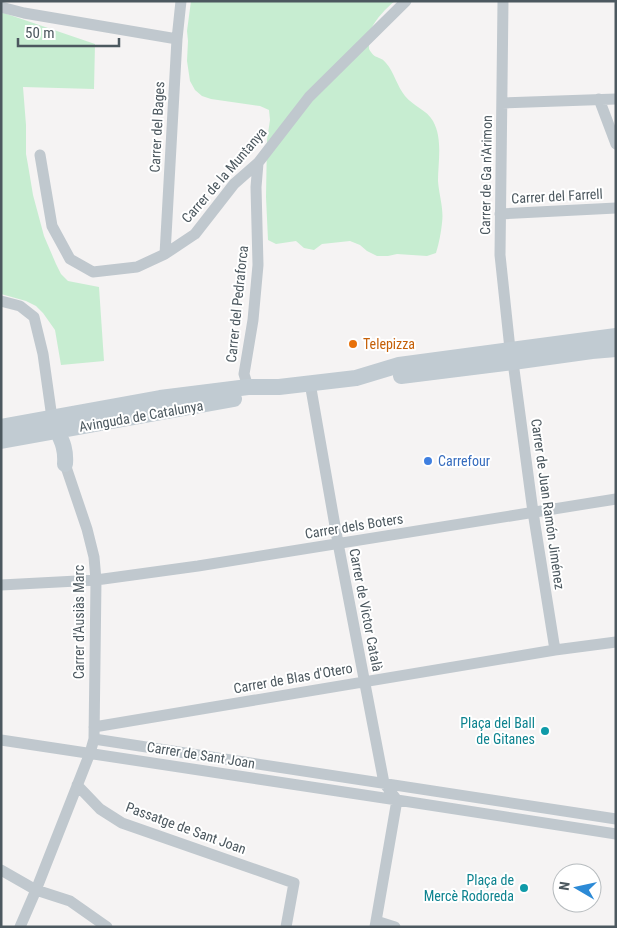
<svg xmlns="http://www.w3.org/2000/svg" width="617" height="928" font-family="'Roboto Condensed',sans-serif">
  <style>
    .green { fill: #c7edd1 }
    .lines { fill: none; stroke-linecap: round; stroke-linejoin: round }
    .street { stroke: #c0c8ce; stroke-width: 11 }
    .secondary { stroke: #c1cbd2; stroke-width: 16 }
    .food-dot { fill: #e8710a; stroke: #fff; stroke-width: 2 }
    .shop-dot { fill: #3f7fe0; stroke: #fff; stroke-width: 2 }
    .culture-dot { fill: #0f9aa8; stroke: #fff; stroke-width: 2 }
    .labels { text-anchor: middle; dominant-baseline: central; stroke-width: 4; stroke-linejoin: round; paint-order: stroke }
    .street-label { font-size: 14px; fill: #4c585f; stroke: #fff }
    .food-label { font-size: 14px; fill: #c56008; stroke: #fff; text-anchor: start }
    .shop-label { font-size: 14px; fill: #366cbe; stroke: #fff; text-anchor: start }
    .culture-label { font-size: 14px; fill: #0d838f; stroke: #fff; text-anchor: end }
  </style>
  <rect width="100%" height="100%" fill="#f5f3f3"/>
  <path class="green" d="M191 1H395C386 8 376 19 371 29 368 35 369 43 369 49 371 52 373 56 377 57 381 59 383 59 386 63 394 72 397 86 405 96 413 106 427 110 433 121 443 139 438 162 438 181 439 195 444 209 442 223 441 233 439 243 436 253L427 256 397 254 388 256H377L367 251 360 245 350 241 322 244 314 250 304 248 296 241 276 244 268 240 266 197 267 140 270 120 269 110 260 106 211 99 202 96 195 90 190 81 187 61 188 41 187 31Z
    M1 12 95 44 94 89 23 87 26 125V154L28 165 33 195 44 236 56 264 61 274 68 281 99 287 104 361 61 365 55 330 43 313 36 306 26 301 1 294Z"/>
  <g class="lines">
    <path class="street" d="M503 1 500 255 510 349
      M1 7 24 13 177 39
      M599 99 616 144
      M502 103 616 99
      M40 155 52 226 70 259 93 272 137 267 165 254 195 234 234 184 258 163 309 97 406 1
      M500 214 616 208
      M165 254 177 39 181 1
      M1 301 20 306 34 317 43 354 52 418
      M513 362 533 512 555 650
      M310 383 338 543 384 783 397 800 375 927
      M248 387 244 374 253 320 258 265 256 187 258 163
      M1 585 96 580 198 566 616 499
      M94 727 555 650 616 642
      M94 739 616 819
      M1 740 397 800 616 834
      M77 785 100 809 122 823 294 883 286 927
      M1 870 36 890 70 901 107 927
      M376 921 395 927
      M20 927 36 890 90 753 94 739 96 580 94 557 87 529 65 464"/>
    <path class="secondary" d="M401 376 513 362 592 351 616 349
      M1 427 160 398 248 387H279L356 378 399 365 616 336
      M49 429 57 431C63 442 66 451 65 464
      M1 441 234 399"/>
  </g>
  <circle class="food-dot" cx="353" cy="344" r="5"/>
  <circle class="shop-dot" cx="428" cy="461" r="5"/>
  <g class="culture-dot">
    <circle cx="545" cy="731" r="5"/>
    <circle cx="524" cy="888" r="5"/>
  </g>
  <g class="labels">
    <g class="street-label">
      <text transform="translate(157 127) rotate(-87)">Carrer del Bages</text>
      <text transform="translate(224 175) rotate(-49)">Carrer de la Muntanya</text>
      <text transform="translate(486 175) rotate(-89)">Carrer de Ga n'Arimon</text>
      <text transform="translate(557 196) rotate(-3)">Carrer del Farrell</text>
      <text transform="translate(237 304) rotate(-84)">Carrer del Pedraforca</text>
      <text transform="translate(141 416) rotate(-10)">Avinguda de Catalunya</text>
      <text transform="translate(548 504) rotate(82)">Carrer de Juan Ramón Jiménez</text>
      <text transform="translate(354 526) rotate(-9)">Carrer dels Boters</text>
      <text transform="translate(366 610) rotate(79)">Carrer de Victor Català</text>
      <text transform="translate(79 622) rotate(-90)">Carrer d'Ausiàs Marc</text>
      <text transform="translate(293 678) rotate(-10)">Carrer de Blas d'Otero</text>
      <text transform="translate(201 755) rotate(9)">Carrer de Sant Joan</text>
      <text transform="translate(186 828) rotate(20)">Passatge de Sant Joan</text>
    </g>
    <g class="food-label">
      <text x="363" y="344">Telepizza</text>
    </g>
    <g class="shop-label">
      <text x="438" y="461">Carrefour</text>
    </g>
    <g class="culture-label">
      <text x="535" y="723">Plaça del Ball<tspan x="535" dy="16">de Gitanes</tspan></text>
      <text x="514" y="880">Plaça de<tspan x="514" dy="16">Mercè Rodoreda</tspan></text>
    </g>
  </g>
  <rect width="617" height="928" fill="none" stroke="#4c585f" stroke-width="5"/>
  <g transform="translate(577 888) rotate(279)"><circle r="24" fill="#ffffff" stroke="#b7bcbf"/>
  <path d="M0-4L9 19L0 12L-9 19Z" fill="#2c8ad6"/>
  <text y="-8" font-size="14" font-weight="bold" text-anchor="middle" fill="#4c585f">N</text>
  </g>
  <path d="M18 38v8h101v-8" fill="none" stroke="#4c585f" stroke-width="2.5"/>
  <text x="25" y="38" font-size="15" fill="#4c585f" stroke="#ffffff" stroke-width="4" paint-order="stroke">50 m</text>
</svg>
